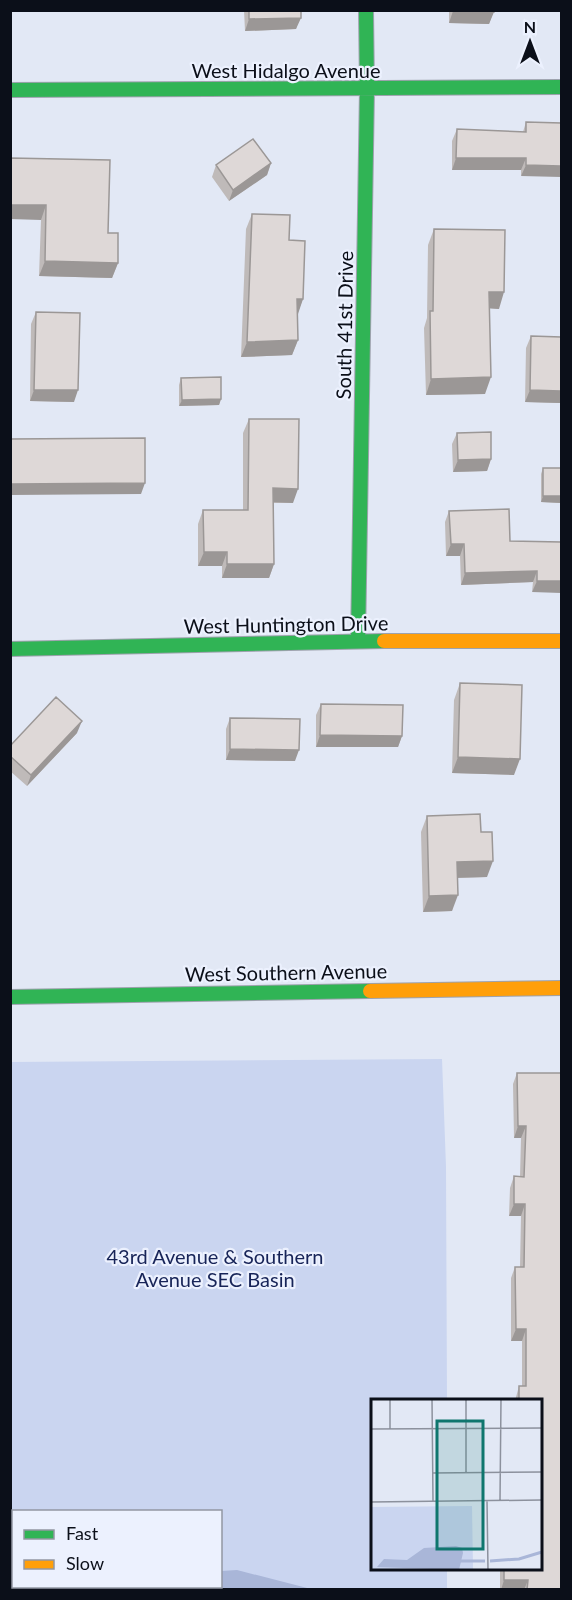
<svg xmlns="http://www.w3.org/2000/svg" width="572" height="1600" font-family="Lato,sans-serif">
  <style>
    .green { fill: #cad5f0; fill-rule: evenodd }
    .water { fill: #a9b6d8 }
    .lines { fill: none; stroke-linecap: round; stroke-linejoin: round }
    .fast-casing { stroke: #9da2ad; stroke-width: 16 }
    .slow-casing { stroke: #9da2ad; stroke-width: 16 }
    .fast { stroke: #30b455; stroke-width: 14 }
    .slow { stroke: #ff9f0a; stroke-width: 14 }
    .wall { fill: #bfbab9 }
    .shaded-wall { fill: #9b9796 }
    .building { fill: #ded8d7; stroke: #9b9796; stroke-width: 1.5 }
    .labels { text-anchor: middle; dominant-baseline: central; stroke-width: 4.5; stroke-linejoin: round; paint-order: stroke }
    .street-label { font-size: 20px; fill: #0b0f19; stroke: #ecf1fe }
    .park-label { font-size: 20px; fill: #172458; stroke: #ecf1fe }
    .inset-river { fill: none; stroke: #a9b6d8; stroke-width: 3 }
    .inset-road { fill: none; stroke: #8c919d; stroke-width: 1.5 }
    .view { fill: #0f766e; fill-opacity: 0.15; stroke: #0f766e; stroke-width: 3 }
    .inset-edge { fill: none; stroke: #0b0f19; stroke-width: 3 }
  </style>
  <rect width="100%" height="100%" fill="#e2e8f5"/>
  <path class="green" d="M442 1059 446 1167 447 1400H372V1568L447 1569V1589H11L10 1062ZM14 1512H220V1586H14Z"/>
  <path class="water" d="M237 1570 311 1589H47L49 1586H220L221 1571Z"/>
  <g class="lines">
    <g class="fast-casing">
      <path id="fast" d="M10 90 562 87
        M358 641 367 89 366 10
        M10 649 384 641
        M10 997 370 991"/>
    </g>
    <g class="slow-casing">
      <path id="slow" d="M384 641H562
        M370 991 562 988"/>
    </g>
    <use href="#fast" class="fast"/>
    <use href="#slow" class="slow"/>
  </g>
  <path class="wall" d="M244 10H301L296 29 245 31Z
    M449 10H494L489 24 449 23Z
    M526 122 561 123 521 176V170H452V141L457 129 523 132Z
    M10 158 108 233 118 263 112 278 39 276 41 220Z
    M271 163 267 175 229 201 212 177 216 165Z
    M252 214 289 240 303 299 297 314 298 340 292 355 241 357 246 229Z
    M434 229 499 309 490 308 485 394 426 395 424 328 427 318 428 245Z
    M36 312 74 402 30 401 31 324Z
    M531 336 560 403 525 402 526 348Z
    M181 378 221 399 219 405 179 406V385Z
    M249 419 293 503H273L274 564 269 578H222V566H198V524L203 510H243V433Z
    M457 433 491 459 487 471 453 472 452 444Z
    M543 468H561V503L541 502V474Z
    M449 511 510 541 561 542 532 592 533 582 461 585 460 556H446L445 522Z
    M460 683 514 775 452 773 454 700Z
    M321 704 402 736 398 747H316V715Z
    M230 718 295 761 226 760V729Z
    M77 733 27 786 10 771V746Z
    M427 816 481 832 487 877 457 878 452 911 423 912 421 832Z
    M517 1073 561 1266V1590H500V1569H540V1401H515L519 1386H522V1341H511V1278L515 1267H520L521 1216H509L510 1188 514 1176 520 1177 521 1138H514L513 1084Z"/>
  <path class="shaded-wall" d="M453 11 494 12 489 24 449 23Z
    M301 18 296 29 245 31 249 19Z
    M456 158H526L521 170H452Z
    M271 163 267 175 229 201 233 190Z
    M526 165 561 166V177L521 176Z
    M10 205H46L41 220 10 219Z
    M45 261 118 263 112 278 39 276Z
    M489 292H504L499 309 483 308Z
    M297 299H303L298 314H291Z
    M298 340 292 355 241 357 247 342Z
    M491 377 485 394 426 395 431 379Z
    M34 390H78L74 402 30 401Z
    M530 390 561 391V398L560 403 525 402Z
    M221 399 219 405 179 406 182 400Z
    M491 459 487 471 453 472 458 460Z
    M145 483 141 494 10 495V484Z
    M273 488 298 489 293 503 268 502Z
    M543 496H561V503L541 502Z
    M451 544H464L460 556H446Z
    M204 552H227L222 566H198Z
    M227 564H274L269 578H222Z
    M537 571 533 582 461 585 465 573Z
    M537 581H561V593L532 592Z
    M82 721 77 733 27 786 31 775Z
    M320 735 402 736 398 747H316Z
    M230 749 299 750 295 761 226 760Z
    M458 757 520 759 514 775 452 773Z
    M493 861 487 877 451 878 457 862Z
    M458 895 452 911 423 912 429 896Z
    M518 1126H526L521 1138H514Z
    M514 1204H525L521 1216H509Z
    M516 1329H526L522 1341H511Z
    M504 1580H528L524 1590H501Z"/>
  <path class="building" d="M249 10H301V18L249 19Z
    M453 10H494V12L453 11Z
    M526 122 561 123V166L526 165V158H456L457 129 526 132Z
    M253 139 271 163 233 190 216 165Z
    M10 158 110 160 108 233H118V263L45 261 46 205H10Z
    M252 214 290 215 289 240 305 241 303 299H297L298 340 247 342Z
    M434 229 505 230 504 292H489L491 377 431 379 430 311H433Z
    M36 312 80 313 78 390H34Z
    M531 336 561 337V391L530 390Z
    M221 377V399L182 400 181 378Z
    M249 419H299L298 489 273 488 274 564H227V552H204L203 510H248Z
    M491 432V459L458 460 457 433Z
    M145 438V483L10 484V439Z
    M543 468H561V496H543Z
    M509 509 510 541 561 542V581H537V571L465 573 464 544H451L449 511Z
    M460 683 522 685 520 759 458 757Z
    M56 697 82 721 31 775 10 756V746Z
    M321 704 403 705 402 736 320 735Z
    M230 718 300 719 299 750 230 749Z
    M480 814 481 832H492L493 861 457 862 458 895 429 896 427 816Z
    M517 1073H561V1590H527L528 1580H504V1569H540V1401H519V1386H526V1329H516L515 1267H524L525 1204H514V1176L524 1177 526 1126H518Z"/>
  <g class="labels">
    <g class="street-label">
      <text x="286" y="70">West Hidalgo Avenue</text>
      <text transform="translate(344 325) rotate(-89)">South 41st Drive</text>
      <text transform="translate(286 624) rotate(-1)">West Huntington Drive</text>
      <text transform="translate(286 972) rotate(-1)">West Southern Avenue</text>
    </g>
    <g class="park-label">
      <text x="215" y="1256">43rd Avenue &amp; Southern<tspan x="215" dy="23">Avenue SEC Basin</tspan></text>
    </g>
  </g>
  <g transform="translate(371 1399)">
    <rect width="171" height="171" fill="#e2e8f5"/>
    <path d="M101 107 102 171H0V108Z" fill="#cad5f0"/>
    <path d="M85 147 91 149 92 154 88 171 6 168 13 160 36 161 53 149Z" fill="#a9b6d8"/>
    <path class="inset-river" d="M88 162H114M119 162 148 160 171 153"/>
    <path class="inset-road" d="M61 0 62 102M0 30 171 29M19 30V0M95 73V0M61 74 171 73M116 101 117 171M129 101 130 0M0 103 171 101"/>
    <path class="view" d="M66 22H112V150H66Z"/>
    <rect width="171" height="171" class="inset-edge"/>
  </g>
  <rect width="572" height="1600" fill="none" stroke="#0b0f19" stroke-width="24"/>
  <rect x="12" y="1510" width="210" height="78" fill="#ecf1fe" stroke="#9297a2" stroke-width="1.5"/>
  <rect x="24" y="1530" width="30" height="9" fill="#30b455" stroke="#9297a2" stroke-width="1.5"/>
  <text x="66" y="1540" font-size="18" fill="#0b0f19">Fast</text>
  <rect x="24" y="1560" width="30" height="9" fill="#ff9f0a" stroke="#9297a2" stroke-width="1.5"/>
  <text x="66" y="1570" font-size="18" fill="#0b0f19">Slow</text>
  <g transform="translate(530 42)" stroke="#ecf1fe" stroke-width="4.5" paint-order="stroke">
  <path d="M0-4.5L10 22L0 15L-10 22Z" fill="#0b0f19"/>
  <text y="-9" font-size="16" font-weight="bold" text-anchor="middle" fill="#0b0f19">N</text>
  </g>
</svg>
